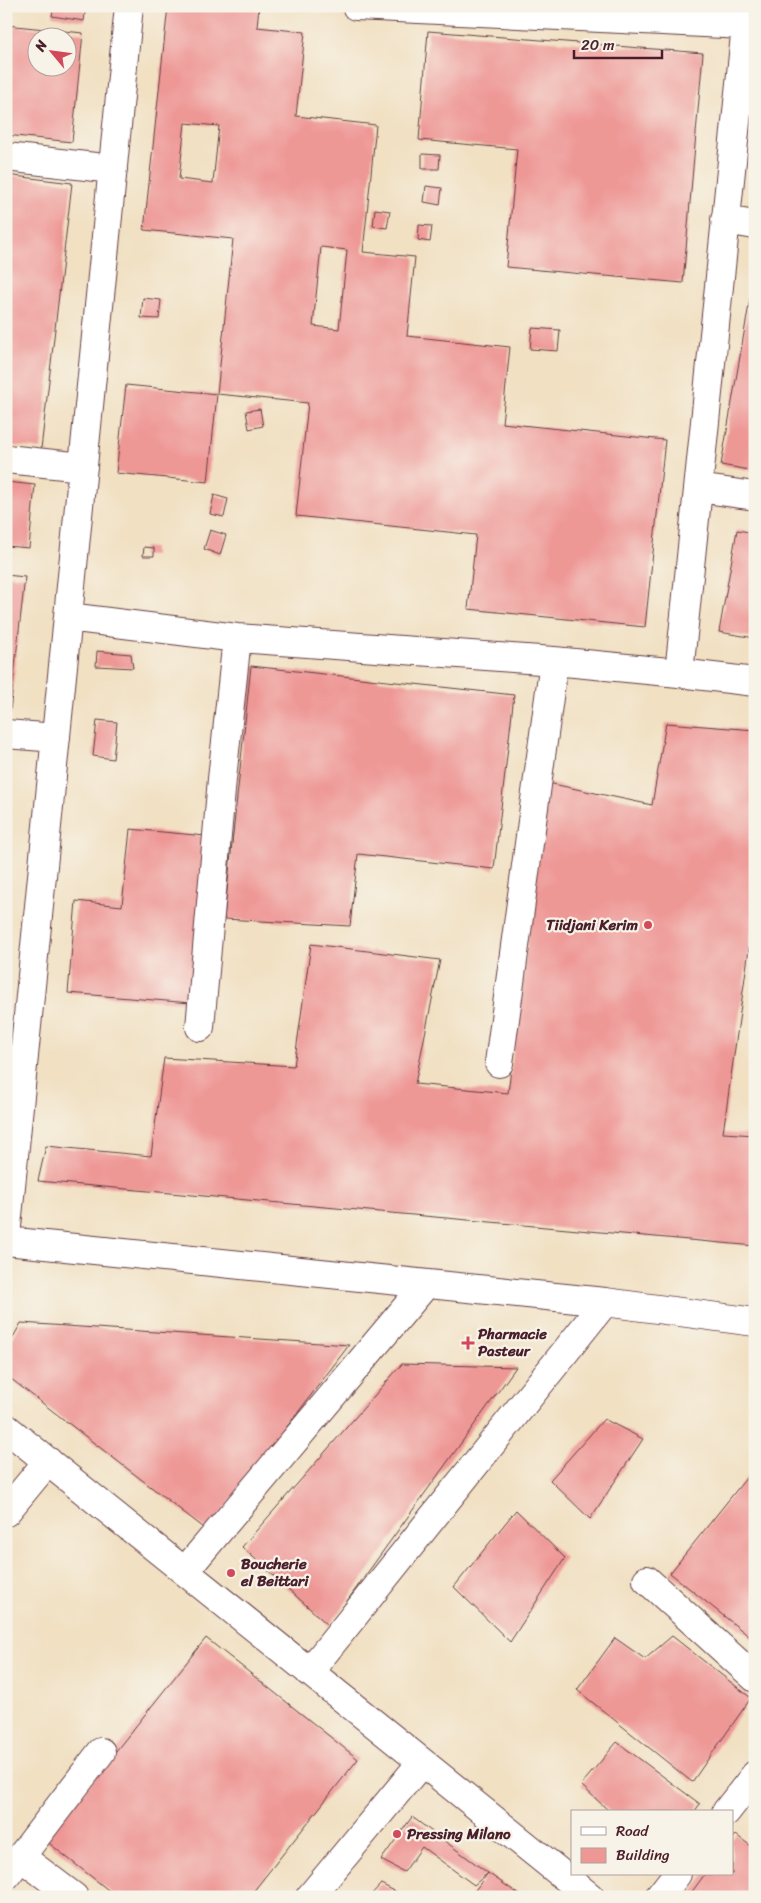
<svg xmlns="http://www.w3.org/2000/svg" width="761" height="1903" font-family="Sriracha,sans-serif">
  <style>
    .building { fill: #ee9896; fill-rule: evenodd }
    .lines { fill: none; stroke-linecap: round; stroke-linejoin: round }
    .minor-casing { stroke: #633c42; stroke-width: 30 }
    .minor { stroke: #fff; stroke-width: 28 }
    .poi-dot { fill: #d1495b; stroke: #f7f3e8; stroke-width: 2 }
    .labels { text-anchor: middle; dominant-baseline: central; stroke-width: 4.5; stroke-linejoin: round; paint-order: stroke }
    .poi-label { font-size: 15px; font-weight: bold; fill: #4a1f2b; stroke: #f7f3e8; text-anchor: start }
  </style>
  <rect width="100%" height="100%" fill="#f7f3e8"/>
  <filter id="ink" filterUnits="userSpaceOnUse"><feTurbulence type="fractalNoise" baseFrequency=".02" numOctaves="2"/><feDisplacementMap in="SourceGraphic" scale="10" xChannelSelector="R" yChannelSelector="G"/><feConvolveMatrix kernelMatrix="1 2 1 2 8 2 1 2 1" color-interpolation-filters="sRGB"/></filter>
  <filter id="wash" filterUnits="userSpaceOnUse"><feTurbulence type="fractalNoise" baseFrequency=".0096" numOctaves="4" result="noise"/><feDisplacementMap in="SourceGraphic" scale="20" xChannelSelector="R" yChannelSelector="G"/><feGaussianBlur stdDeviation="1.12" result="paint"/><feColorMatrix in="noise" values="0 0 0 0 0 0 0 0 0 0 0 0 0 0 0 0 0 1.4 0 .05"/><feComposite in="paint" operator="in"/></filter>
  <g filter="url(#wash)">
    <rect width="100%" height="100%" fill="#f1e0c2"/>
    <g id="blocks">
      <path class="building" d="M54 6H86L84 21 52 16Z
        M168 6H259L257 27 305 32 296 116 376 125 363 252 415 257 407 336 510 347 502 423 665 440 645 627 468 609 476 535 296 516 308 403 217 394 233 239 144 230ZM185 123 219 126 213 183 179 179ZM321 247 347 250 339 329 313 326Z
        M6 25 83 33 72 142 6 135ZM38 38H68V68H38Z
        M428 31 703 53 683 283 506 267 517 149 419 140Z
        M422 154 440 155 439 169H422Z
        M6 175 72 183 41 449 6 445Z
        M426 186 442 188 440 205 424 202Z
        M375 209 390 211 387 228 373 226Z
        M419 225 432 226 430 242 418 240Z
        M754 276H755V471L721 465Z
        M143 298 161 300 159 319 141 318Z
        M532 328 560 330 558 351 530 349Z
        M126 385 217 394 208 482 116 473Z
        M260 409 263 426 249 429 246 411Z
        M6 482 35 485 29 548 6 546Z
        M214 495 228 499 224 517 210 514Z
        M210 530 226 535 220 555 204 549Z
        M737 530 755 533V638L719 632Z
        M144 547 154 548V556H143Z
        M6 575 25 577 10 711 6 710Z
        M97 651 131 654 133 668 96 666Z
        M251 666 514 695 494 869 358 854 350 926 224 919Z
        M97 720 117 722 113 759 93 756Z
        M666 723 755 730V906L723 1133 755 1135V1246L38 1181 46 1146 151 1156 164 1058 294 1066 311 944 440 960 415 1084 508 1093 548 783 652 805Z
        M130 829 206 836 191 1003 68 993 76 901 122 906Z
        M21 1323 349 1345 208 1531 6 1375V1350Z
        M402 1364 516 1367 329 1626 242 1547Z
        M604 1419 643 1439 590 1519 550 1480Z
        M755 1467V1641L670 1573Z
        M516 1510 565 1558 510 1642 454 1587Z
        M672 1636 751 1698 692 1782 577 1690 615 1638 645 1659Z
        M206 1638 358 1759 249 1897H117L45 1840Z
        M617 1742 700 1804 694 1812H610L581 1785Z
        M412 1817 488 1873 523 1897H470L488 1873 474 1885 422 1847 404 1872 381 1860Z
        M736 1835 755 1849V1897H688L705 1874H732V1839Z
        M381 1884 406 1897H369Z"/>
    </g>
  </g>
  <g filter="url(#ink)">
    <use href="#blocks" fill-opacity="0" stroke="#633c42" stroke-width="1"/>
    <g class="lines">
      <g class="minor-casing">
        <path id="minor" d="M356 6 745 25
          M6 157 113 169
          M725 220 755 225
          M6 459 83 467
          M698 488 755 496
          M68 617 237 638 554 661 679 673 755 682
          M679 673 748 6
          M6 734 56 738
          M200 1027 222 779 237 638
          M499 1063 554 661
          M6 1236 129 6
          M6 1241 605 1302 755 1322
          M6 1428 590 1897
          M6 1512 48 1461
          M185 1571 426 1284
          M647 1580 755 1678
          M309 1672 605 1302
          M726 1812 755 1775
          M21 1857 74 1897
          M6 1876 101 1752
          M310 1897 422 1762
          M659 1897 677 1874"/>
      </g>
      <use href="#minor" class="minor"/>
    </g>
  </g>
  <g class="poi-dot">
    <circle cx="648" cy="925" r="5"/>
    <path d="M465.5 1335.5h5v5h5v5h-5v5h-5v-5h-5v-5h5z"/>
    <circle cx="231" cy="1573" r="5"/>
    <circle cx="397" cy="1834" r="5"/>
  </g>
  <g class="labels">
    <g class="poi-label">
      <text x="638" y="925" text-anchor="end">Tiidjani Kerim</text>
      <text x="478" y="1334">Pharmacie<tspan x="478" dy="17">Pasteur</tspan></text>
      <text x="241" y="1564">Boucherie<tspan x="241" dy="17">el Beittari</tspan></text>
      <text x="407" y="1834">Pressing Milano</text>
    </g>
  </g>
  <rect width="761" height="1903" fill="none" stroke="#f7f3e8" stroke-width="25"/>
  <rect x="571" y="1810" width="162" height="65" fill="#f7f3e8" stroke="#b29e9c"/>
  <rect x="581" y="1827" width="25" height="8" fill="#ffffff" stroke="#b29e9c"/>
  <text x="616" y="1836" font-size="15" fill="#4a1f2b">Road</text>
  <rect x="581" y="1848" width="25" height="15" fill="#ee9896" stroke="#b29e9c"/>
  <text x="616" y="1860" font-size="15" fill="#4a1f2b">Building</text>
  <g transform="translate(52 52) rotate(299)"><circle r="24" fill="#f7f3e8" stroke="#b29e9c"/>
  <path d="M0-4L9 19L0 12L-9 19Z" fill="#d1495b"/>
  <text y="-8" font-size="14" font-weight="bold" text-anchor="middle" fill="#4a1f2b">N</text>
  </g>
  <path d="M574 50v8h88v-8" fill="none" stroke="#4a1f2b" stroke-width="2.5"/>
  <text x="581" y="50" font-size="15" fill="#4a1f2b" stroke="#f7f3e8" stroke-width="4" paint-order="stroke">20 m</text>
</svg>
